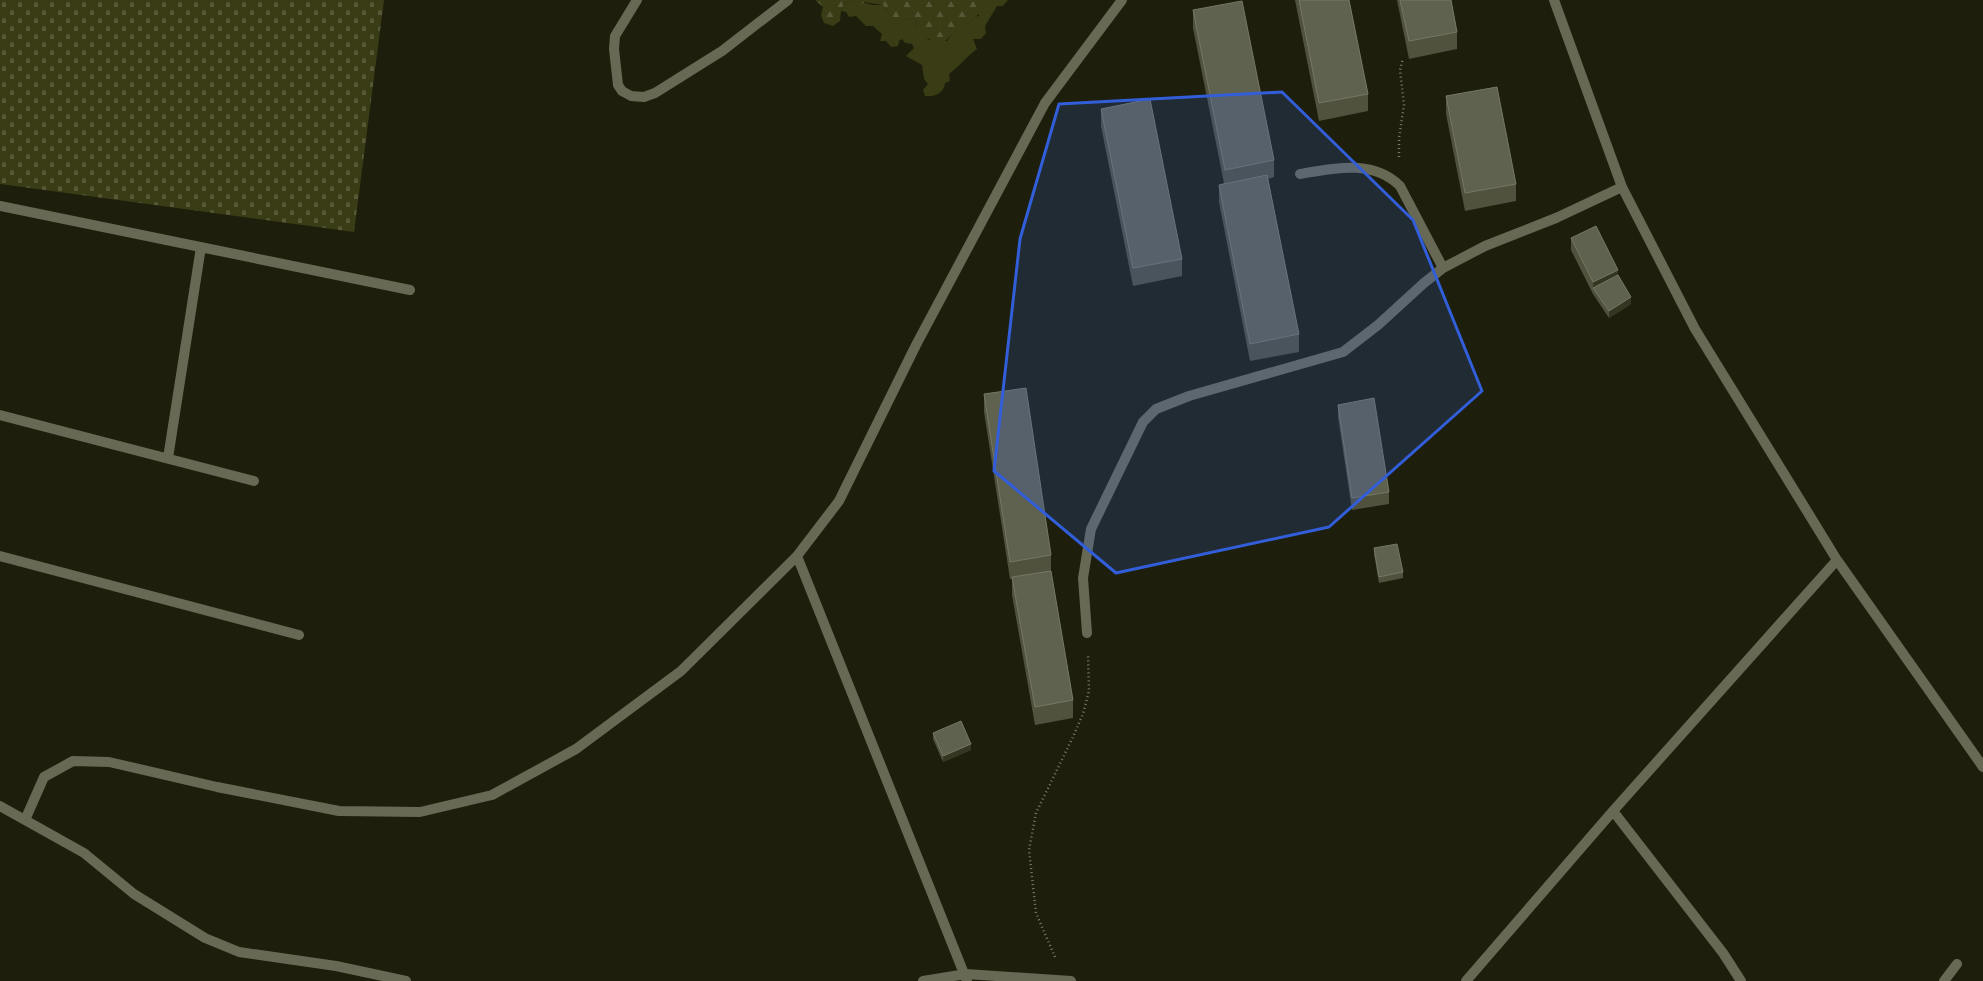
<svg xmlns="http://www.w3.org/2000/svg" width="1983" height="981" font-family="Lato,sans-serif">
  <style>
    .grass { fill: #3a3c15 }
    .forest { fill: url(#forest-firs) }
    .cemetery { fill: url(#cemetery-stones) }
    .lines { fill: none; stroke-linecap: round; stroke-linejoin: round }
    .path { stroke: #7a7b6b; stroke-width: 2.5; stroke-dasharray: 1 3; stroke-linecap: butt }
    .service { stroke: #676955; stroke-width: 10 }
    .minor { stroke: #676955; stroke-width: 10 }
    .wall { fill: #50523e }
    .shaded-wall { fill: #343622 }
    .building { fill: #606250; stroke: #767866 }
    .marked { fill: #325ed9; fill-opacity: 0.2; stroke: #325ed9; stroke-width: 3; stroke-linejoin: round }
  </style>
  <defs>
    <pattern id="forest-firs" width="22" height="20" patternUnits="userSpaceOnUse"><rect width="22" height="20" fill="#3a3c15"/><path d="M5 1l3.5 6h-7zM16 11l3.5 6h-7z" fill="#575837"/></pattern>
    <pattern id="cemetery-stones" width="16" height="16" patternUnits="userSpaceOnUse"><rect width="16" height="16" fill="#3a3c15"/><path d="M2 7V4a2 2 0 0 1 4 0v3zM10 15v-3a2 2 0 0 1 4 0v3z" fill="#575837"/></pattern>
  </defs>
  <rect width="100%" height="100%" fill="#1d1e0b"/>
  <path class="grass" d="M853 0 874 5H883L889 13 910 20 915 18 916 24 929 40 947 41 958 27 969 23 973 17 979 16V5L976 3 979 0H1008L1003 6H997L985 26 986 33 981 39H973L977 49C966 57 960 66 949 74L950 81 945 83C944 94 934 97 925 96L923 90 928 84 924 79 922 65 906 56 914 48 912 44 905 43 902 39 899 41 898 46 891 47 886 41H880L882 34 873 26H866L856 16 849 17 846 12 841 11 844 3Z"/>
  <path class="forest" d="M815 0H979L977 3 979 5 983 3 988 6C981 15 974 15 969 23 952 29 954 37 939 45 929 40 916 30 915 18L910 20 904 18 900 20 894 19 883 5 865 2 859 5 853 0 844 3 841 11 840 21 833 26 824 23 821 15 823 7Z"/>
  <path class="cemetery" d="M0 0H384L354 232 0 184Z"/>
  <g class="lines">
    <path class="path" d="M1399 157V138L1404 105 1400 70 1403 58
      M1055 957 1036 913 1029 850 1036 813 1072 739 1083 714 1089 691 1088 654"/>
    <path class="service" d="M1300 174C1334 168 1373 159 1400 186L1443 268
      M1087 633 1083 578 1091 529 1143 422 1156 409 1189 396 1343 352 1378 325 1424 283 1443 268 1485 246 1556 218"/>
    <path class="minor" d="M637 0 615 36 614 49 618 85 622 91 631 96 644 97 655 93 722 51 788 0
      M1554 0 1622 187 1695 329 1837 560 1983 767
      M0 206 410 290
      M1556 218 1622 187
      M0 415 254 481
      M168 458 201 247
      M0 556 299 635
      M797 556 967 981
      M0 806 84 853 134 894 205 938 239 952 336 966 406 981
      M1613 811 1723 953 1741 981
      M25 820 44 777 73 761 109 762 217 787 339 811 420 812 492 795 576 749 681 671 797 556 839 501 916 345 1045 103 1122 0
      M923 981 966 974 1071 981
      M1466 981 1613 811 1837 560
      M1944 981 1957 964"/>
  </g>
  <path class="wall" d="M1295 0H1349L1368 94V111L1319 121Z
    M1397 0H1451L1457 32V49L1409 59Z
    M1193 10 1274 160V177L1268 179 1299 334V352L1250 361 1219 202V185L1224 183 1193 28Z
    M1446 96 1516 184V201L1465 211 1446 114Z
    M1101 109 1182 259V276L1133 286 1101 126Z
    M1571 238 1618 275 1631 304 1609 318 1593 294 1571 250Z
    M984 394 1051 555V571L1073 700V718L1035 725 1012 595V579H1010L984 412Z
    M1338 405 1389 492V504L1352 510 1338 417Z
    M1374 548 1403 572V578L1379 583 1374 554Z
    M933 733 971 750 943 762 933 739Z"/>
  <path class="shaded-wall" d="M1618 270V282L1593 288V282Z
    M1631 297V304L1609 318V311Z
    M971 744V750L943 762V756Z"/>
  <path class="building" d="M1299 0H1349L1368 94 1319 103Z
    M1400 0H1451L1457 32 1409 41Z
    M1242 1 1274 160 1225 170 1193 10Z
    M1497 87 1516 184 1465 193 1446 96Z
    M1150 99 1182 259 1133 268 1101 109Z
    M1267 175 1299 334 1250 344 1219 185Z
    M1596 226 1618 270 1593 282 1571 238Z
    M1618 275 1631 297 1609 311 1593 288Z
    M1026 388 1051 555 1010 562 984 394Z
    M1374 398 1389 492 1352 498 1338 405Z
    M1397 544 1403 572 1379 577 1374 548Z
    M1051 571 1073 700 1035 707 1012 577Z
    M961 721 971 744 943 756 933 733Z"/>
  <path class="marked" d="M1282 92 1413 220 1482 391 1329 527 1116 573 994 471 1020 239 1059 104Z"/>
</svg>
